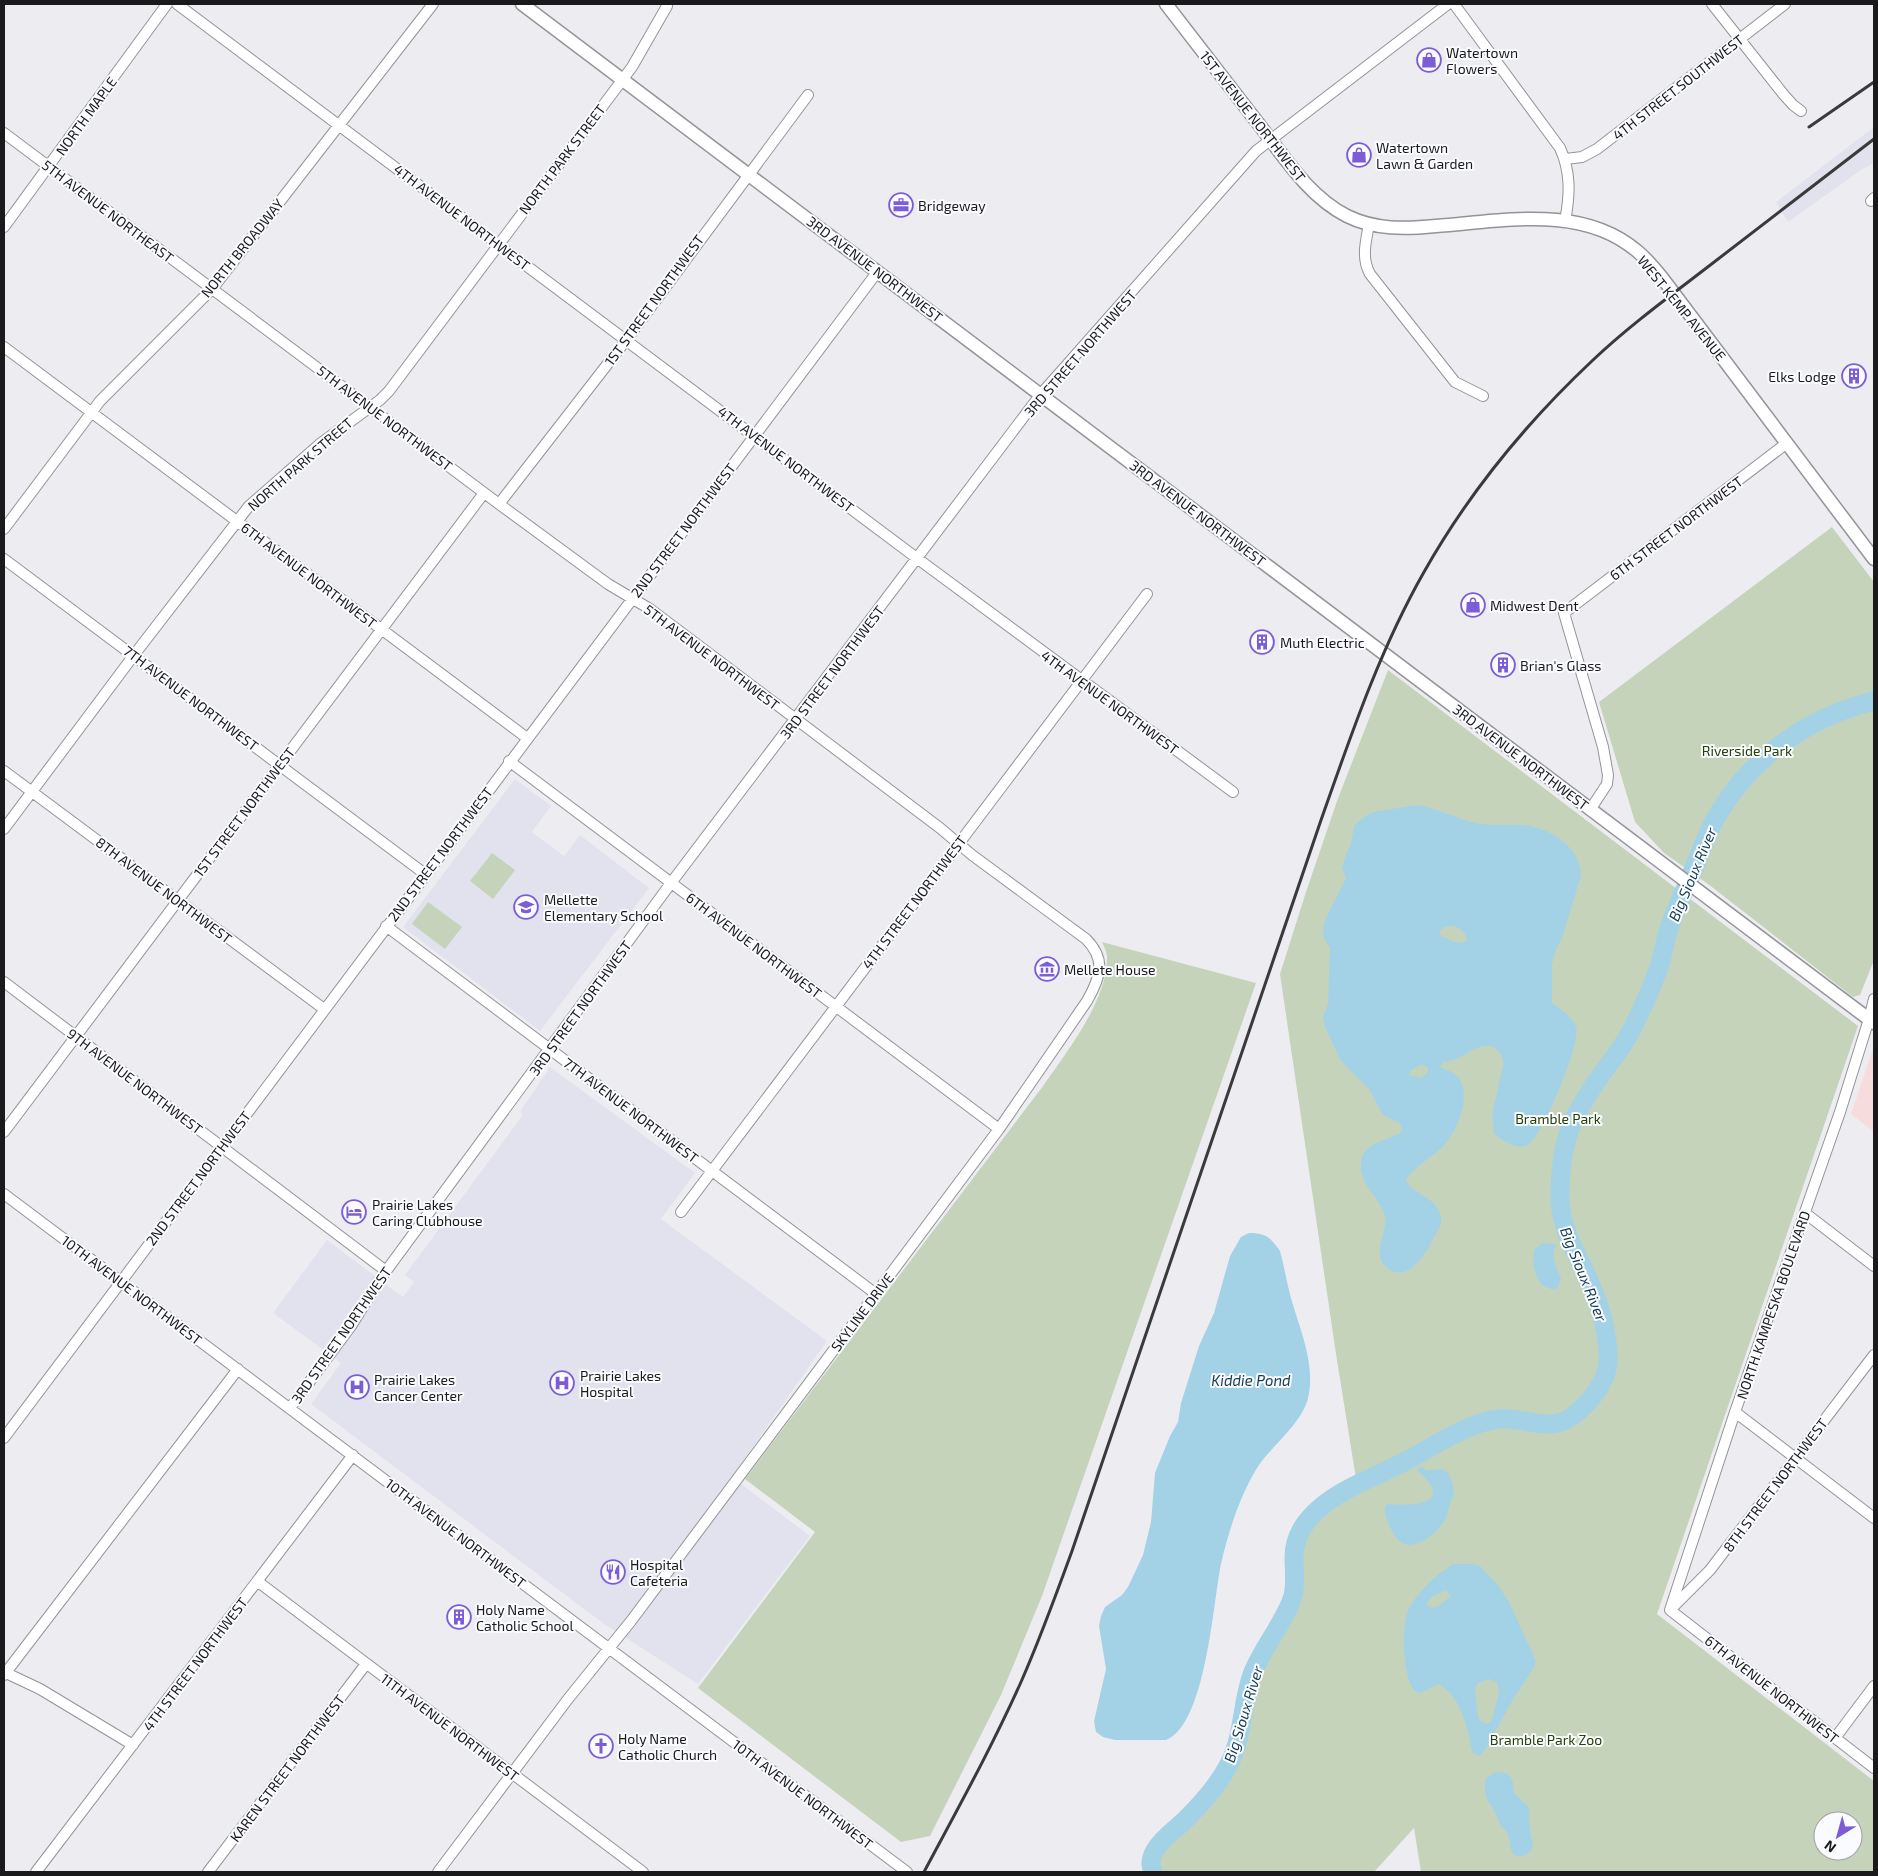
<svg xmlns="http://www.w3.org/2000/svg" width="1878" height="1876" font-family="'Exo 2',sans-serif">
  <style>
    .commercial { fill: #f7dcdd }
    .built { fill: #e1e2ed }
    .green { fill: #c5d3bb; fill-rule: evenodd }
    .water { fill: #a3d2e7; fill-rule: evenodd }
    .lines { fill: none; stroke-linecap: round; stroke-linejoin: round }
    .river { stroke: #a3d2e7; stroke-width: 19 }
    .minor-casing { stroke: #939497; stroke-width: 12 }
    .major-casing { stroke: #939497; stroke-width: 15 }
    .minor { stroke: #fff; stroke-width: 10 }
    .major { stroke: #fff; stroke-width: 12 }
    .rail { stroke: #3a3a3c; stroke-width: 3 }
    .labels { text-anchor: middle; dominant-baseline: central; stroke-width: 4; stroke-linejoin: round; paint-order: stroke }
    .poi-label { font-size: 14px; fill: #1a1a1c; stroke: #fafbfe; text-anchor: start }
    .street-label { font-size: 14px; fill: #1a1a1c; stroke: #fafbfe }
    .park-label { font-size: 14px; fill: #254108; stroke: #fafbfe }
    .water-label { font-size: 15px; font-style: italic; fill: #153d4d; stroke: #fafbfe }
  </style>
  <rect width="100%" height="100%" fill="#ededf1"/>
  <path class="commercial" d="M1874 1045V1132L1851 1114Z"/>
  <path class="built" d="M1874 127V163L1861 170 1788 222 1776 202Z
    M515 779 551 806 532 832 564 856 580 835 649 888 540 1031 403 927Z
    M550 1067 695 1173 661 1219 827 1341 732 1477 810 1536 698 1684 604 1624 311 1404 341 1363 273 1313 327 1240 403 1297 414 1282 405 1275 522 1116 521 1110Z"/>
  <path class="green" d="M1832 527 1874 582V960L1860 995 1853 997 1708 884 1664 853 1635 822 1599 702Z
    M1388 670 1858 1026 1657 1614 1874 1781V1872H1421L1414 1828 1374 1872H1153C1151 1868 1150 1863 1152 1858 1157 1840 1178 1828 1190 1816 1207 1798 1227 1775 1235 1751 1244 1723 1243 1694 1255 1667 1266 1644 1286 1620 1293 1596 1296 1584 1294 1571 1294 1559 1294 1522 1327 1501 1357 1485L1336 1354 1280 974 1306 892 1337 801ZM1823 1821H1853V1851H1823Z
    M492 853 515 870 493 899 470 881Z
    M428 902 462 927 445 949 412 924Z
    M1102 942 1256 983 1042 1596 1001 1695 930 1836 901 1842 698 1688 815 1532 745 1479 1043 1086C1066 1053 1106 1002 1107 960 1108 954 1104 947 1102 942Z"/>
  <path class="water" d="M1418 805C1439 809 1459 820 1481 824 1495 826 1509 824 1523 825 1550 828 1581 847 1581 876L1562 938 1556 949 1552 964V1003C1561 1010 1572 1016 1576 1027 1582 1042 1541 1139 1528 1145 1516 1150 1502 1141 1494 1133L1492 1114 1503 1066C1504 1052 1494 1043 1480 1047 1474 1048 1468 1053 1462 1056 1456 1060 1450 1061 1443 1062L1440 1067C1446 1069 1452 1072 1457 1076 1473 1093 1458 1129 1445 1144 1434 1157 1415 1165 1406 1180 1411 1194 1439 1197 1441 1218 1442 1226 1437 1232 1433 1239 1425 1255 1407 1285 1386 1267 1371 1254 1388 1233 1385 1216 1380 1197 1358 1184 1361 1162 1363 1144 1385 1140 1399 1134L1401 1131 1402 1127 1399 1123 1383 1115 1369 1089 1341 1061 1325 1027 1323 1017 1328 1004 1330 948 1324 939 1323 931 1325 920 1346 878 1342 869 1346 854 1351 844 1354 826 1360 820 1372 812ZM1454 926C1462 929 1465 932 1467 940 1460 947 1449 939 1441 936L1439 932 1443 927ZM1420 1065H1424L1428 1068V1072L1421 1078 1409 1075 1410 1071Z
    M1249 1233C1266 1233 1270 1237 1280 1251 1284 1266 1287 1283 1291 1298 1300 1330 1316 1365 1308 1398 1302 1423 1273 1445 1259 1465 1241 1492 1228 1533 1221 1564 1213 1602 1206 1725 1166 1740H1115L1103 1737 1096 1732 1094 1721 1106 1669 1099 1626 1101 1616 1105 1607 1122 1595 1128 1587 1143 1555 1151 1522 1155 1473 1170 1436 1178 1422 1181 1403 1199 1346 1214 1313 1230 1256 1241 1237Z
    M1542 1243 1557 1244C1549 1255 1557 1268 1561 1279L1557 1289C1535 1291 1532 1266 1534 1250Z
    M1422 1466 1426 1471C1430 1470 1435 1469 1439 1469 1452 1469 1453 1486 1454 1496 1448 1503 1450 1509 1446 1517 1439 1534 1408 1558 1395 1536 1390 1528 1384 1517 1385 1507L1388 1504C1400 1505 1445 1508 1430 1484 1427 1479 1421 1474 1417 1470Z
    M1453 1564H1471L1480 1566 1498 1585 1509 1602 1536 1661 1533 1669 1512 1701 1485 1750 1479 1756 1472 1752C1468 1729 1461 1695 1438 1684L1421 1693C1417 1692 1414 1691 1412 1687 1403 1671 1401 1627 1408 1611 1415 1594 1438 1573 1453 1564ZM1446 1590 1451 1596 1438 1606 1432 1608 1426 1604 1433 1596ZM1489 1679 1497 1682 1499 1693 1491 1722 1486 1724 1479 1719 1478 1716 1475 1689 1478 1683Z
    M1496 1772C1513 1772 1513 1779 1514 1793L1528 1806 1529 1810 1530 1830 1533 1846C1531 1851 1527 1855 1522 1856 1507 1858 1512 1841 1507 1833 1505 1830 1505 1831 1502 1827 1499 1823 1501 1826 1499 1821 1492 1803 1481 1799 1486 1778Z"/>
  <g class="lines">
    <path class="river" d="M1153 1872C1151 1866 1150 1864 1152 1857 1157 1841 1177 1829 1188 1817 1207 1798 1228 1774 1236 1747 1244 1722 1243 1697 1253 1672 1263 1647 1286 1620 1293 1596 1296 1583 1294 1570 1294 1557 1294 1529 1314 1510 1336 1496 1358 1482 1383 1473 1406 1461 1435 1446 1464 1424 1498 1419 1521 1416 1543 1431 1566 1420 1581 1412 1596 1395 1603 1380 1609 1369 1609 1355 1607 1342 1605 1325 1600 1306 1593 1290 1581 1259 1559 1230 1560 1195 1560 1173 1563 1147 1571 1126 1577 1110 1588 1094 1598 1079 1610 1062 1624 1046 1633 1027 1642 1009 1651 989 1658 970 1663 956 1665 940 1670 925 1676 908 1684 892 1691 875 1700 854 1707 831 1720 811 1754 755 1811 716 1874 701"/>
    <g class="minor-casing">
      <path id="minor" d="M177 4 918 559 1233 792
        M1454 4 1560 148C1571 172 1570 195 1565 221
        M1712 4 1784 95 1793 105 1801 111
        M4 133 499 504 608 584 650 609 940 828 972 855 1086 939C1107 960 1100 978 1087 1001L999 1129 631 1621 568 1699 438 1872
        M1566 159 1582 157 1597 149 1785 4
        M1871 201 1874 198
        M1369 224C1366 241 1361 258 1370 274L1455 382 1483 396
        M4 227 167 4
        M4 347 527 738
        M499 504 627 339 808 95
        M4 529 100 401 212 289 433 4
        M4 559 425 874
        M509 761 999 1129
        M4 771 324 1009
        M1590 810 1607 784 1608 775 1603 747 1564 613 1787 443
        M4 829 134 655 249 506 321 443 380 400 389 391 632 67 667 6
        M386 926 876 1294
        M4 982 386 1271
        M4 1132 484 493
        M4 1194 907 1872
        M681 1212 1147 594
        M1805 1213 1874 1266
        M290 1408 351 1326 378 1282 671 883 1041 394 1256 151 1448 4
        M1735 1412 1874 1518
        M4 1438 878 271
        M257 1581 643 1872
        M1670 1610 1735 1412 1840 1112 1869 1019 1874 999
        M1670 1610 1710 1570 1874 1355
        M1670 1610 1874 1768
        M4 1672 40 1689 133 1745
        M4 1675 238 1369
        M1835 1738 1874 1686
        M36 1872 353 1455
        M208 1872 366 1664"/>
    </g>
    <g class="major-casing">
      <path id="major" d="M522 4 1874 1023
        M1166 4C1195 42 1225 80 1254 118 1282 153 1306 195 1347 216 1375 230 1406 229 1436 226 1503 221 1582 204 1637 251 1647 259 1655 269 1663 279L1874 559"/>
    </g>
    <use href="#minor" class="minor"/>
    <use href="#major" class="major"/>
    <path class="rail" d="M1809 127 1874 82
      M924 1872C957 1810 992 1747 1021 1682 1040 1639 1056 1595 1072 1551L1320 823C1350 738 1379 651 1424 572 1468 494 1528 421 1593 360 1629 326 1670 296 1709 266 1764 224 1819 181 1874 139"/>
  </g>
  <defs>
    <g id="shop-ring" transform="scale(1.25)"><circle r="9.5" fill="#fafbfe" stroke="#7d5dd7" stroke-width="1.5"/><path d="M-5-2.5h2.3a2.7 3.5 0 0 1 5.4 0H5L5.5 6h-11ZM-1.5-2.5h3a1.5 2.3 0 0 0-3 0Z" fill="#7d5dd7"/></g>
    <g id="office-ring" transform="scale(1.25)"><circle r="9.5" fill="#fafbfe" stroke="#7d5dd7" stroke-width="1.5"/><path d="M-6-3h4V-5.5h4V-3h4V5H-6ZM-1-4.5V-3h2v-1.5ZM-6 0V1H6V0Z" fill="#7d5dd7"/></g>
    <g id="building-ring" transform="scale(1.25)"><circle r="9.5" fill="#fafbfe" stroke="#7d5dd7" stroke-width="1.5"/><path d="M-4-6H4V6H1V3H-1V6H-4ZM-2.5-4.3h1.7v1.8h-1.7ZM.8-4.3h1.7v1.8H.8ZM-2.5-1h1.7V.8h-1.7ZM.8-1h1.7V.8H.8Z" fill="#7d5dd7"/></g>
    <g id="school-ring" transform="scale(1.25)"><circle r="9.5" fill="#fafbfe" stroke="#7d5dd7" stroke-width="1.5"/><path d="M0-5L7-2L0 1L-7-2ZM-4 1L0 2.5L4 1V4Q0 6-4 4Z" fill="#7d5dd7"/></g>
    <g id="museum-ring" transform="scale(1.25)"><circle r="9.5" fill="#fafbfe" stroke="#7d5dd7" stroke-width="1.5"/><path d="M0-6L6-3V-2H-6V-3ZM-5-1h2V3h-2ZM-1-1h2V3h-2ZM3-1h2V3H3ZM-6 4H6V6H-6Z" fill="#7d5dd7"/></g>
    <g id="hotel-ring" transform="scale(1.25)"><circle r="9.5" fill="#fafbfe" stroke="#7d5dd7" stroke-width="1.5"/><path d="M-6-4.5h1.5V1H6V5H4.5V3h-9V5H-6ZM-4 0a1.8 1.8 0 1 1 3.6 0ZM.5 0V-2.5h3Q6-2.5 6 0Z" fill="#7d5dd7"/></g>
    <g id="hospital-ring" transform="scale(1.25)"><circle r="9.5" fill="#fafbfe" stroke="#7d5dd7" stroke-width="1.5"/><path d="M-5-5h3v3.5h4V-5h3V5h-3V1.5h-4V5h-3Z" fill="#7d5dd7"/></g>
    <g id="restaurant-ring" transform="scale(1.25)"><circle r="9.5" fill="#fafbfe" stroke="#7d5dd7" stroke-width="1.5"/><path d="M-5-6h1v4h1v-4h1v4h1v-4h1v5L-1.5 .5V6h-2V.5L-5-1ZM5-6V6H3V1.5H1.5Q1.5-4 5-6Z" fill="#7d5dd7"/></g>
    <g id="church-ring" transform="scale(1.25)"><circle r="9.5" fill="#fafbfe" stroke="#7d5dd7" stroke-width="1.5"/><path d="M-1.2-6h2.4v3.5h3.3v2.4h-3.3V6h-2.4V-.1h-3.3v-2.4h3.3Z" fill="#7d5dd7"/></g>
  </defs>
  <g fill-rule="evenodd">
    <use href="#shop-ring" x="1429" y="60"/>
    <use href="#shop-ring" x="1359" y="155"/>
    <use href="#office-ring" x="901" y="205"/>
    <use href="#building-ring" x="1854" y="376"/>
    <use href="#shop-ring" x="1473" y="605"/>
    <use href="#building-ring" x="1262" y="642"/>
    <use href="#building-ring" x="1503" y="665"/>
    <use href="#school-ring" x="526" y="907"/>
    <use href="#museum-ring" x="1047" y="969"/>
    <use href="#hotel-ring" x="354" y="1212"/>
    <use href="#hospital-ring" x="562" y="1383"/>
    <use href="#hospital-ring" x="357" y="1387"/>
    <use href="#restaurant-ring" x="613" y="1572"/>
    <use href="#building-ring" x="459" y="1617"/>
    <use href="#church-ring" x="601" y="1746"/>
  </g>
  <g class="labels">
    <g class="poi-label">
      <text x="1446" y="52">Watertown<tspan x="1446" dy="16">Flowers</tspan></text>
      <text x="1376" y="147">Watertown<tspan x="1376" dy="16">Lawn &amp; Garden</tspan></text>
      <text x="918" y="205">Bridgeway</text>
      <text x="1836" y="376" text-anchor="end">Elks Lodge</text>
      <text x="1490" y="605">Midwest Dent</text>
      <text x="1280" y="642">Muth Electric</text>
      <text x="1520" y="665">Brian's Glass</text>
      <text x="544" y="899">Mellette<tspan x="544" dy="16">Elementary School</tspan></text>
      <text x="1064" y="969">Mellete House</text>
      <text x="372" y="1204">Prairie Lakes<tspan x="372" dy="16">Caring Clubhouse</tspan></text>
      <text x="580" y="1375">Prairie Lakes<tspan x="580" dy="16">Hospital</tspan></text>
      <text x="374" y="1379">Prairie Lakes<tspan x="374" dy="16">Cancer Center</tspan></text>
      <text x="630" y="1564">Hospital<tspan x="630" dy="16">Cafeteria</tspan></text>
      <text x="476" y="1609">Holy Name<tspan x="476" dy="16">Catholic School</tspan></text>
      <text x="618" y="1738">Holy Name<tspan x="618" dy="16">Catholic Church</tspan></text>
    </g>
    <g class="street-label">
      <text transform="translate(1678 87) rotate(-38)">4TH STREET SOUTHWEST</text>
      <text transform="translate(86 116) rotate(-54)">NORTH MAPLE</text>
      <text transform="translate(1253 116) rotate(52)">1ST AVENUE NORTHWEST</text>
      <text transform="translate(562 159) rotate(-53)">NORTH PARK STREET</text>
      <text transform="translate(108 211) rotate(37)">5TH AVENUE NORTHEAST</text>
      <text transform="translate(462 217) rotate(37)">4TH AVENUE NORTHWEST</text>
      <text transform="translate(242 248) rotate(-51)">NORTH BROADWAY</text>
      <text transform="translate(875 269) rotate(37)">3RD AVENUE NORTHWEST</text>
      <text transform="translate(654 300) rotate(-54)">1ST STREET NORTHWEST</text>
      <text transform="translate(1682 308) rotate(51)">WEST KEMP AVENUE</text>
      <text transform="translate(1080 353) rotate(-49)">3RD STREET NORTHWEST</text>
      <text transform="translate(385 418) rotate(37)">5TH AVENUE NORTHWEST</text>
      <text transform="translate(786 459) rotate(37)">4TH AVENUE NORTHWEST</text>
      <text transform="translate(300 464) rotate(-41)">NORTH PARK STREET</text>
      <text transform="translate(1198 513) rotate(37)">3RD AVENUE NORTHWEST</text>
      <text transform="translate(1676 528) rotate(-37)">6TH STREET NORTHWEST</text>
      <text transform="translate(683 530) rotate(-53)">2ND STREET NORTHWEST</text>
      <text transform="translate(309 575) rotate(37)">6TH AVENUE NORTHWEST</text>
      <text transform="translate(712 657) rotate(37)">5TH AVENUE NORTHWEST</text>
      <text transform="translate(832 672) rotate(-53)">3RD STREET NORTHWEST</text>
      <text transform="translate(191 698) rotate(37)">7TH AVENUE NORTHWEST</text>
      <text transform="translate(1110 702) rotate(36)">4TH AVENUE NORTHWEST</text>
      <text transform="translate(1521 757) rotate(37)">3RD AVENUE NORTHWEST</text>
      <text transform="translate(244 812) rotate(-53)">1ST STREET NORTHWEST</text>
      <text transform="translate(440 854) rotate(-53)">2ND STREET NORTHWEST</text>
      <text transform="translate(164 890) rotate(37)">8TH AVENUE NORTHWEST</text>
      <text transform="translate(914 902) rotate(-53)">4TH STREET NORTHWEST</text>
      <text transform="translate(754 945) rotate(37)">6TH AVENUE NORTHWEST</text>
      <text transform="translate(580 1008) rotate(-54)">3RD STREET NORTHWEST</text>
      <text transform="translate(135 1081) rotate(37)">9TH AVENUE NORTHWEST</text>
      <text transform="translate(631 1110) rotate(37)">7TH AVENUE NORTHWEST</text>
      <text transform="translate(198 1178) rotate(-53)">2ND STREET NORTHWEST</text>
      <text transform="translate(132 1290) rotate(37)">10TH AVENUE NORTHWEST</text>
      <text transform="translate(1773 1305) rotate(-71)">NORTH KAMPESKA BOULEVARD</text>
      <text transform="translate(862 1312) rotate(-53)">SKYLINE DRIVE</text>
      <text transform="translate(341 1335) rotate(-55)">3RD STREET NORTHWEST</text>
      <text transform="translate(1775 1485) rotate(-53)">8TH STREET NORTHWEST</text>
      <text transform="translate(456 1533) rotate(37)">10TH AVENUE NORTHWEST</text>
      <text transform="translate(195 1664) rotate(-53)">4TH STREET NORTHWEST</text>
      <text transform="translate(1772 1689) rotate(38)">6TH AVENUE NORTHWEST</text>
      <text transform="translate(450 1727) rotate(37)">11TH AVENUE NORTHWEST</text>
      <text transform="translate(287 1768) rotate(-53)">KAREN STREET NORTHWEST</text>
      <text transform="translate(803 1794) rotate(37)">10TH AVENUE NORTHWEST</text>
    </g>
    <g class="park-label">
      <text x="1747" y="750">Riverside Park</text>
      <text x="1558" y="1118">Bramble Park</text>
      <text x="1546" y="1739">Bramble Park Zoo</text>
    </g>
    <g class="water-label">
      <text transform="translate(1692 874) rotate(-67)">Big Sioux River</text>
      <text transform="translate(1584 1274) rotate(68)">Big Sioux River</text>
      <text x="1251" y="1380">Kiddie Pond</text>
      <text transform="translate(1243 1714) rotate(-73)">Big Sioux River</text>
    </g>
  </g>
  <rect width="1878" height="1876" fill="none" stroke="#1a1a1c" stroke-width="10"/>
  <g transform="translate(1838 1836) rotate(217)"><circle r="24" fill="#fafbfe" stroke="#a0a1a4"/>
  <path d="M0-4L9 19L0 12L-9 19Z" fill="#7d5dd7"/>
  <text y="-8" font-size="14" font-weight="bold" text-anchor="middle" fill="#1a1a1c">N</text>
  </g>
</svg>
